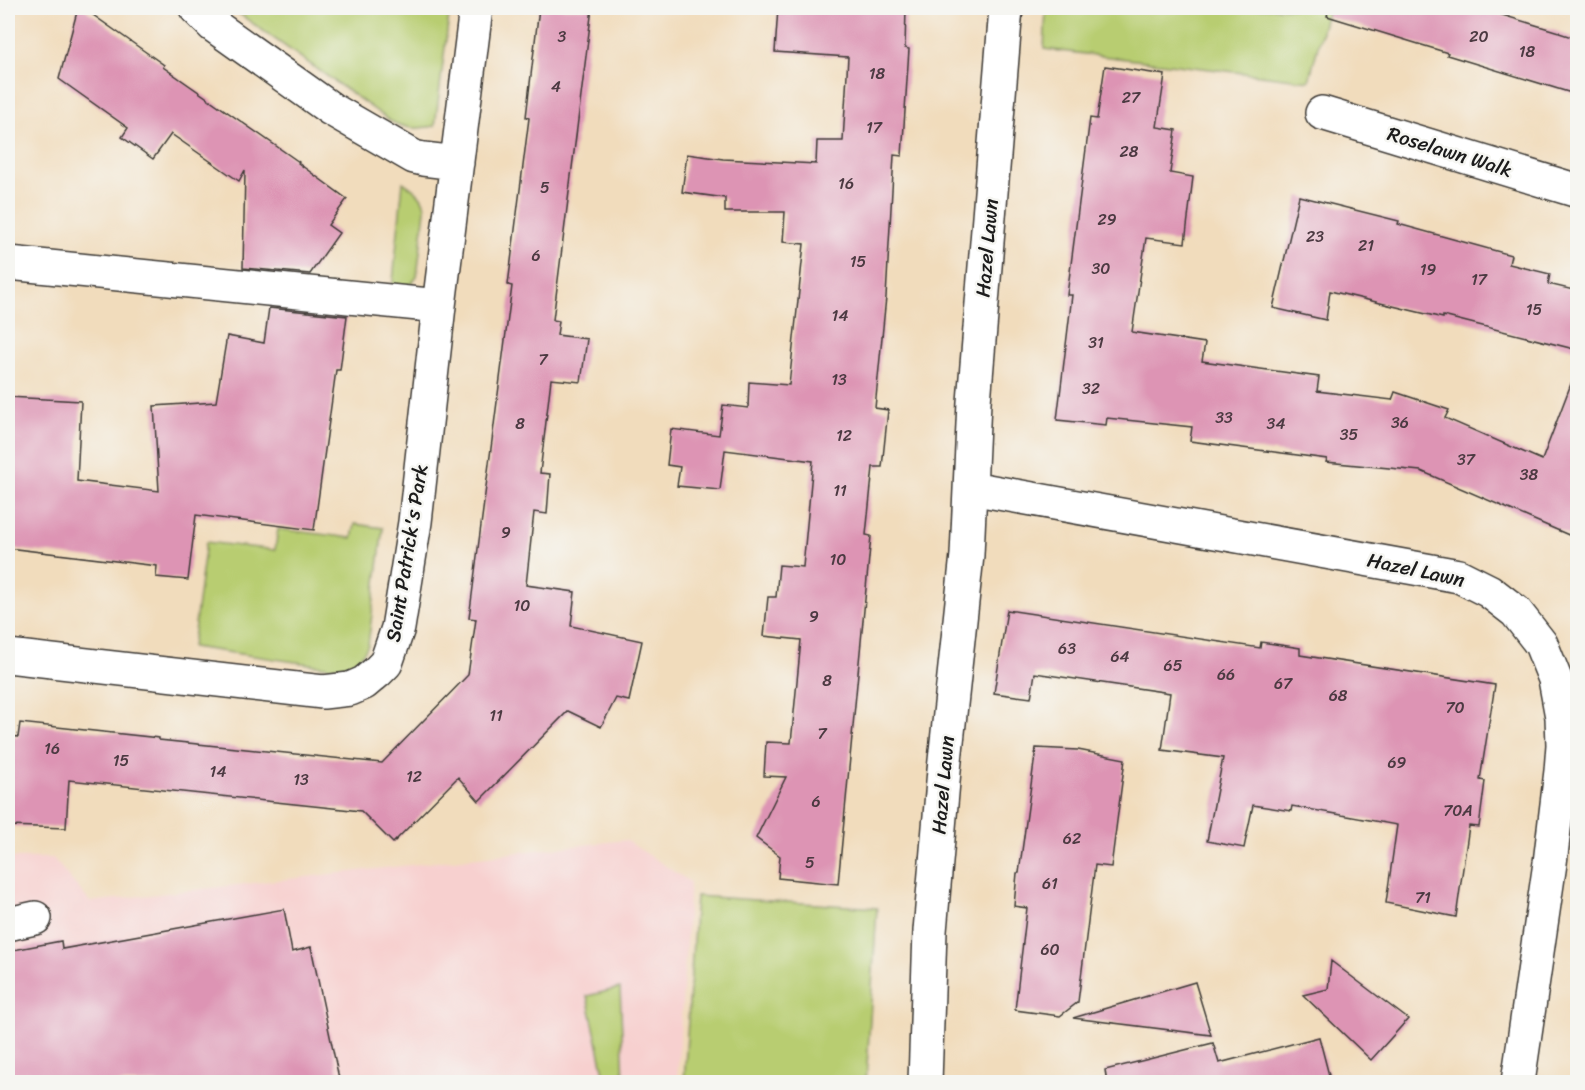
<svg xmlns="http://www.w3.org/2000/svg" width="1585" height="1090" font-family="Sriracha,sans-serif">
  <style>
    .built { fill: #f7d0cf }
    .green { fill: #b8cd71; stroke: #6a7446; stroke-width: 1.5 }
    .building { fill: #dd94b4 }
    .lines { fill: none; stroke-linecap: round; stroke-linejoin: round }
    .minor-casing { stroke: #3c3934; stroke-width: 36 }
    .minor { stroke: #fff; stroke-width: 33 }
    .labels { text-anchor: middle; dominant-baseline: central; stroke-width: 5; stroke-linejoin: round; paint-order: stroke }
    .number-label { font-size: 16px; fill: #4c3a42 }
    .street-label { font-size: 20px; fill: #1c1c1c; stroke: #f6f6f2 }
  </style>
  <rect width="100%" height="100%" fill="#f6f6f2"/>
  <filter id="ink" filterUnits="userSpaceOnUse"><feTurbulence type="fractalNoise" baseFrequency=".0167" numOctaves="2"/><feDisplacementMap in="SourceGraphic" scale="12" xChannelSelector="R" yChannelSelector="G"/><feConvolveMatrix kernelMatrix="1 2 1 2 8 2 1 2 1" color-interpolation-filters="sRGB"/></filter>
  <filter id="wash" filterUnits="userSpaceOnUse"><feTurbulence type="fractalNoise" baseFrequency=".008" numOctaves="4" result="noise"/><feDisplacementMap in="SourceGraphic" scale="24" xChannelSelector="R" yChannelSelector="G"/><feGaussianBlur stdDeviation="1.35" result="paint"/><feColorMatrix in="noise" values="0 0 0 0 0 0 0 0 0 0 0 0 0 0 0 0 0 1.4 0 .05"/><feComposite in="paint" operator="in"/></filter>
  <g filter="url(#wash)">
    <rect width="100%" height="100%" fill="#f1dcbc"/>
    <path class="built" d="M626 840 690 882 677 1082H8V858H53L90 902Z"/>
    <path class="green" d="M231 8H450L435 126C416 129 410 130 392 122Z
      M1046 8H1328L1309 81 1044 49Z
      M403 182C414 190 425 196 425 210L417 277 407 289 392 291Z
      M355 524 383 528 368 645C359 663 349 666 330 667L192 647 206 542 275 550 278 529 352 538Z
      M696 896 877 908 866 1082H684Z
      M620 988 624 1080 623 1082H606L587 996Z"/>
    <g id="blocks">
      <path class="building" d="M78 8H83L140 48 164 65 163 67 299 162 298 163 347 199 328 225 339 233 310 274 243 268 245 170 239 181 171 134 153 159 122 137 128 128 59 79Z
        M539 8H592L553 320 559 321 557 335 587 339 581 382 551 379 540 473 550 474 547 514 534 512 526 585 575 592 571 626 642 641 629 701 616 698 601 727 568 711 479 801 458 777 393 843 361 811 69 780 66 828 8 826V735L18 737 20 723 159 738V740L382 763 468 675 476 619 469 618 512 286 508 285 529 118 526 117Z
        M778 8H906L905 48 909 49 902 156 894 155 886 297 875 408 888 410 882 467H873L866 535 871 536 838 884 778 878 780 856 756 838 786 777 764 776 766 742 791 743 801 640 764 636 768 597H776L779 565 803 567 813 461 725 450 720 490 677 486 680 467 667 465 671 429 719 435 723 405 748 408 749 382 789 385 804 244 783 242 785 212H725V198L682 192 687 154 723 159 816 164 817 141H843L848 57 775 52Z
        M1329 8H1479L1559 32V33L1578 39V95L1447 55 1448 53 1327 16Z
        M1105 66 1165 75 1157 127 1176 130 1170 173 1193 177 1185 243 1146 238 1132 332 1205 343 1202 361 1319 377 1317 391 1392 400 1395 392 1449 410 1445 418 1542 460 1574 376H1578V539L1421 471 1326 462 1327 459 1190 441 1192 427 1107 418 1106 425 1057 420 1072 295H1067L1090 118 1097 119Z
        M1299 196 1399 221 1398 224 1511 255 1509 264 1550 274 1548 284 1578 291V350L1443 316V318L1330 291 1326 320 1273 308Z
        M269 308 347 316 340 370H336L314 530 196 515 188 580 156 577 157 566 8 548V397L81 401 77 481 159 491 154 406 216 402 227 336 264 343Z
        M1007 610 1260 648 1261 642 1300 648V655L1495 685 1480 780 1485 781 1479 827 1469 826 1456 917 1386 903 1397 825 1292 806 1291 811 1253 805 1244 848 1207 841 1223 758 1162 750 1170 693 1035 673 1031 698 994 693Z
        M1036 748 1078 750 1125 759 1111 867 1095 865 1078 1002 1060 1016 1015 1010 1027 908 1014 906 1017 873H1019Z
        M284 909 292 952 311 947 340 1083H8V951L61 941 62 949Z
        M1331 961 1408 1019 1371 1060 1303 995 1328 989Z
        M1195 982 1211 1035 1073 1018Z
        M1319 1037 1331 1083H1107L1105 1070 1213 1043 1219 1063Z"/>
    </g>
  </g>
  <g filter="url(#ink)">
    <use href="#blocks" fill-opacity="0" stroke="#3c3934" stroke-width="1.5"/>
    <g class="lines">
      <g class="minor-casing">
        <path id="minor" d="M196 8 213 25 331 109 414 157 423 159 457 163
          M1322 113 1578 191
          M9 263 439 306
          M971 488 1459 576 1489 591 1516 612 1541 644 1555 679 1562 717 1563 745 1561 771 1550 863 1518 1082
          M8 656 323 692 350 689 364 683 377 672 386 663 398 628 415 522 439 306 476 8
          M8 924 35 918
          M925 1082 930 931 944 770 967 555 974 402 1006 8"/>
      </g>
      <use href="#minor" class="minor"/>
    </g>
  </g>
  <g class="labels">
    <g class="number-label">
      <text x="562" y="36">3</text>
      <text x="1479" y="36">20</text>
      <text x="1527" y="51">18</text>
      <text x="877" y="73">18</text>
      <text x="556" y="86">4</text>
      <text x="1131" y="97">27</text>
      <text x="874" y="127">17</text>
      <text x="1129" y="151">28</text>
      <text x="846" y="183">16</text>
      <text x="545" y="187">5</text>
      <text x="1107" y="219">29</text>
      <text x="1315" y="236">23</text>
      <text x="1366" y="245">21</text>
      <text x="536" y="255">6</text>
      <text x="858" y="261">15</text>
      <text x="1101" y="268">30</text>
      <text x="1428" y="269">19</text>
      <text x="1479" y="279">17</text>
      <text x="1534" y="309">15</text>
      <text x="840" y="315">14</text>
      <text x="1096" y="342">31</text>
      <text x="543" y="359">7</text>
      <text x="839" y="379">13</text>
      <text x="1091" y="388">32</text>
      <text x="1224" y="417">33</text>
      <text x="1400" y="422">36</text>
      <text x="520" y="423">8</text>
      <text x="1276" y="423">34</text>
      <text x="1349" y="434">35</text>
      <text x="844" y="435">12</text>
      <text x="1466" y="459">37</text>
      <text x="1529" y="474">38</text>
      <text x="840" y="490">11</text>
      <text x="506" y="532">9</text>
      <text x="838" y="559">10</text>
      <text x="522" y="605">10</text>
      <text x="814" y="616">9</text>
      <text x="1067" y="648">63</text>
      <text x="1120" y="656">64</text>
      <text x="1173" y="665">65</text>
      <text x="1226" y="674">66</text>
      <text x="827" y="680">8</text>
      <text x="1283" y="683">67</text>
      <text x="1338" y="695">68</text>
      <text x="1455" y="707">70</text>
      <text x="496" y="715">11</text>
      <text x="822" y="733">7</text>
      <text x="52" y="748">16</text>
      <text x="121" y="760">15</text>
      <text x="1397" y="762">69</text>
      <text x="218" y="771">14</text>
      <text x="414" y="776">12</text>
      <text x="301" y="779">13</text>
      <text x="816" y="801">6</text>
      <text x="1458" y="810">70A</text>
      <text x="1072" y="838">62</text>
      <text x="810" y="862">5</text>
      <text x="1050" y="883">61</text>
      <text x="1423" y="897">71</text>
      <text x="1050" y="949">60</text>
    </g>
    <g class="street-label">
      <text transform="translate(1450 152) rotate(17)">Roselawn Walk</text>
      <text transform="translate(987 248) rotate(-85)">Hazel Lawn</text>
      <text transform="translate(407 553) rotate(-81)">Saint Patrick's Park</text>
      <text transform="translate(1416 570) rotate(12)">Hazel Lawn</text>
      <text transform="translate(943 785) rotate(-85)">Hazel Lawn</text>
    </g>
  </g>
  <rect width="1585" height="1090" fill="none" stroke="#f6f6f2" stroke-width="30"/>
</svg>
